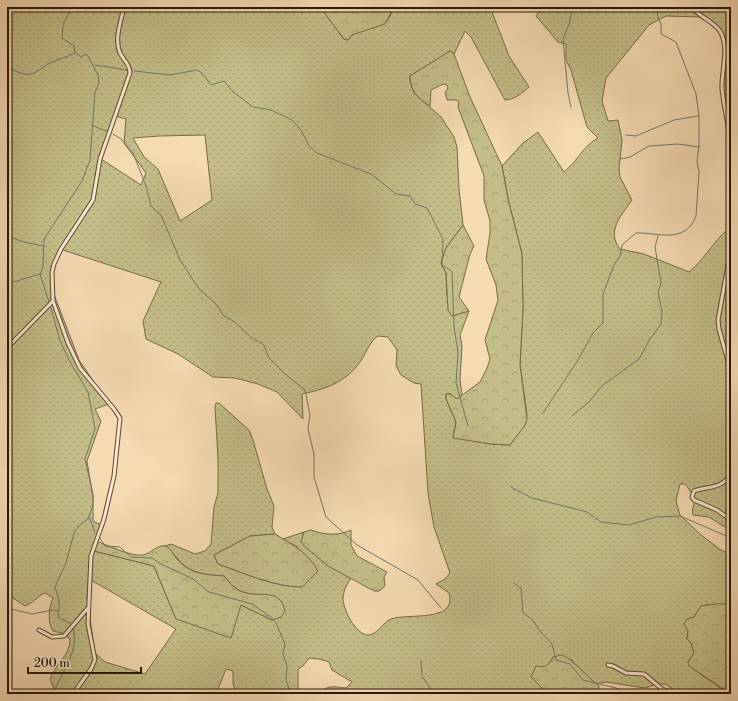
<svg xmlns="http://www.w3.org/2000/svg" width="738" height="701" font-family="'Libre Bodoni',serif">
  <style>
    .grass { fill: url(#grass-dots); stroke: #776a49; fill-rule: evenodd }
    .forest { fill: url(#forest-crowns); stroke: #776a49 }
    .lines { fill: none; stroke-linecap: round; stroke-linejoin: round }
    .stream { stroke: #6e786d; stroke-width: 1 }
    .street-casing { stroke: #5d4735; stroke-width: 5 }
    .street { stroke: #f8e7cd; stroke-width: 3 }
  </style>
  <defs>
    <pattern id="grass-dots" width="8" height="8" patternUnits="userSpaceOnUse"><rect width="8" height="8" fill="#c4bd87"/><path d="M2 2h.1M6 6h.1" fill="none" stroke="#a9a273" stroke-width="1.8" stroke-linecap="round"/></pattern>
    <pattern id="forest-crowns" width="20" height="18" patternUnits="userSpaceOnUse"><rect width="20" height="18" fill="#c4bd87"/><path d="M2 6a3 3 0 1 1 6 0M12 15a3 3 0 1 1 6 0" fill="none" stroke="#a9a273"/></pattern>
  </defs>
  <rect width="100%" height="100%" fill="#f5dab2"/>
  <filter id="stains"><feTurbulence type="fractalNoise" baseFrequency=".005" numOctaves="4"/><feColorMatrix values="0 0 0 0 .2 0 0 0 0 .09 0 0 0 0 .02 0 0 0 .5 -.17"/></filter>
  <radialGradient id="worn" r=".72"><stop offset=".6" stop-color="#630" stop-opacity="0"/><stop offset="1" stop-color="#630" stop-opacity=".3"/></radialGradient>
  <path class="grass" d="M7 7H239L243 9 245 7H320L344 39 348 40C351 30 378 30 387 21 390 18 392 12 394 7H490L509 56 529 87C522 93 514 100 505 100L471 37 465 31 454 54 450 51 410 76V82L414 93 441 117 454 137 457 147 459 189 463 225 446 248 441 263 446 273 447 295 452 316 469 311 460 335 462 346 460 380 462 395 457 399 450 394H446V399L456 422 453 437 491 444 509 445 525 425 527 415 520 365 523 309 522 254 508 199 502 166 523 143 538 132 564 172C577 162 583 146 598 138L587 127 571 70 566 60V44L558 42 536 16 542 7H731V145L724 113 721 78 725 60 722 34 704 17 666 16 649 25 606 78 602 101 608 121 618 120 622 140 619 169 620 177 632 200C621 216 606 231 620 249L644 254 689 272C704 260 713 242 728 229L731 150V519L725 527 709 517 693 515C691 510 694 507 694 502 693 496 689 488 685 484H680L676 501 680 515 701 535 721 550 731 555V604L705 605 699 609 694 617 687 619 688 631 687 639 691 643 694 653 688 662 700 674 729 694H681L665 684H657L645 688 606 682 596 684 576 667 572 660 553 657 548 665 531 677 548 694H320C326 684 336 687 346 688L352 682 332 670 329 662 319 659 309 658 303 666 298 669V694H280L275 689 270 694H237L233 684V671L226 669 216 694H56L50 679C55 665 70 655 70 640L66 634 53 631C47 621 49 608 53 598L45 593C37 596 34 603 25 606L7 594ZM115 116 126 119 124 143 146 173 141 185 101 159ZM205 135 212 200 180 221 158 169 144 157 133 138 159 136ZM63 250 161 282 143 321 146 339 178 354 213 377 235 378 258 384 277 392 303 419 302 394C325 389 345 383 360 362 365 355 368 346 374 339L378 336 388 337 397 350 396 366 401 375 414 383 421 384 428 493 434 527 450 573 445 579 436 584 449 593C458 623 407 613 391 619 383 622 378 634 369 635 356 636 342 608 343 597 344 590 347 583 351 578L301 542 304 532 283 539 296 546 318 571 302 587C274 587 244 573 218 564L214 555 250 536 275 534 272 527 274 506 267 489 253 440 249 430 219 403H216L215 407 218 458V493L214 507 211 544 205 551 195 554 171 544 165 546C171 550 173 554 178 559 190 574 207 575 224 576 229 583 235 589 243 592 259 598 281 589 284 611L281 616 272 620 241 605 176 619 154 566 94 551 101 525 93 521V498L87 461 101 421 95 409 109 404 79 360 52 289C49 274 54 263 63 250ZM89 579 176 629 145 674 105 662 95 653 87 597Z"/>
  <path class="forest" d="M320 7H394L385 24 352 35 348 40 344 39Z
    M450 51 454 54 470 97 502 166 508 199 522 254 523 309 520 365 527 419 525 425 510 445 491 444 453 438 456 422 446 399V394H450L457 399 480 382 487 368 490 359 485 340 498 300 496 285 486 259 490 233V221L484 200V176L458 107 459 102 456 100H447L445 93 448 88 447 85 443 84 431 90 430 106C418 98 410 91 410 76Z
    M463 225 474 246 470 254 459 297 469 311 452 316 448 310 446 273 441 263 446 248Z
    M311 530C324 535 338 536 351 530V545L357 556 387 572 384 577 385 586 379 591H374L328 566 304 546 301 542 304 532Z
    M275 534C293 545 308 553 318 571L302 587C274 587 244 573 218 564L214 555 250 536Z
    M96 541C107 545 132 557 143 555 150 554 158 544 165 546 171 548 173 554 177 559 189 574 207 575 224 576 230 583 235 590 243 592 260 598 280 587 285 611L281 617 272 620 241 605 231 638 176 619 154 566 94 551Z
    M716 604H731V694L689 666 688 662 694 653 691 643 687 639 688 631 684 624 687 619 694 617 701 606Z
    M561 655C570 656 589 679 599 686L598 694H548L531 677 536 666C546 668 549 665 553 657Z"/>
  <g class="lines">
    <path class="stream" d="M72 7 63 25 62 38 74 46 75 52
      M95 65 127 70
      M7 67C16 71 27 78 36 72 42 69 46 64 52 62 60 59 67 57 75 53
      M135 71 170 75 197 70 202 73 211 85 224 81 232 91 253 107 271 110 292 120 301 130 309 146 317 153 371 174 396 194 410 196 415 204 427 208 443 239 442 265 450 270 452 272 454 327 458 352 456 383 468 426
      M571 107 568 93 563 39 569 24 573 7
      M92 125 108 132
      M113 134 121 139 133 153 146 186 151 206 161 215 180 260 199 289 215 303 224 316 235 322 252 338 264 345 269 358 285 374 305 390 310 415 308 429 314 454V477L326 517 357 545 418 580 441 608
      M626 135 636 136 674 120 698 116
      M620 159 630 157 649 146 678 144 699 147
      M7 236 24 242 43 246
      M7 284 40 274
      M49 302 40 274 43 267 44 239 82 181 90 160 95 92 99 83 98 75 88 56 85 54 81 57 76 53
      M51 308 60 341 69 360 88 392 95 429 85 459 93 494V505L88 519 78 527 74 533 66 563 55 587C60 603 60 602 58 617L71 624
      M543 413 578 360 593 333 603 323V294L614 265 620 256 622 245 636 233C657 232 685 245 696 216L699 172 697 161 699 146V116L696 94 676 42 661 34V24L657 14 659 7
      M572 416 589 402 603 385 639 359 650 339 661 324 662 312 658 292 661 283 655 247 658 236
      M511 487 532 498 587 512 601 522 629 525 656 517 680 516 731 538
      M89 517 95 532
      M100 538 105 546 120 547 131 557 152 558 161 564 193 579 209 592 252 604 271 617 276 623 285 644 283 654 287 666 286 680 291 694
      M514 583 521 588 523 613 533 620 539 630 552 644 556 660 570 664 583 680 616 688 632 694
      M7 608 32 614 53 610 58 611
      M421 661 422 676 434 694
      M53 694C61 673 80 651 73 628
      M636 694H645"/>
    <g class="street-casing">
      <path id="street" d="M692 7C699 17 713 21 720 31 730 48 721 71 722 89 724 107 728 124 731 141
        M731 170V219
        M731 249 718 320 719 329 731 372
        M53 301 68 343 80 368 114 409 120 418 114 476 104 519 91 556 88 624 95 660 91 669 73 694
        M7 348 53 301 52 272 54 264 61 249 93 200 100 159 130 73C130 64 124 61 120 53 114 39 121 21 124 7
        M731 474C722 489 709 486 694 491L692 497 694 500 717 510 731 520
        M39 630 52 637 64 636 88 608
        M608 665 613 666 626 673 644 674 662 689 676 694"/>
    </g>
    <use href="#street" class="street"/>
  </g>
  <rect width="738" height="701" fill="none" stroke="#f5dab2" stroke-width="24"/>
  <rect x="8" y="8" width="722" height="685" fill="none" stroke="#2a160b" stroke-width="2"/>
  <rect x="12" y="12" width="714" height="677" fill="none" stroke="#2a160b"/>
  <path d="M28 667v6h113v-6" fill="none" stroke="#2a160b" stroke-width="2"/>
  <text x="34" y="667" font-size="12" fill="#2a160b" stroke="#f8e7cd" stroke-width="3" paint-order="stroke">200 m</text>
  <rect width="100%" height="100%" filter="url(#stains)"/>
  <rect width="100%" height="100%" fill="url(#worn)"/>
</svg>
